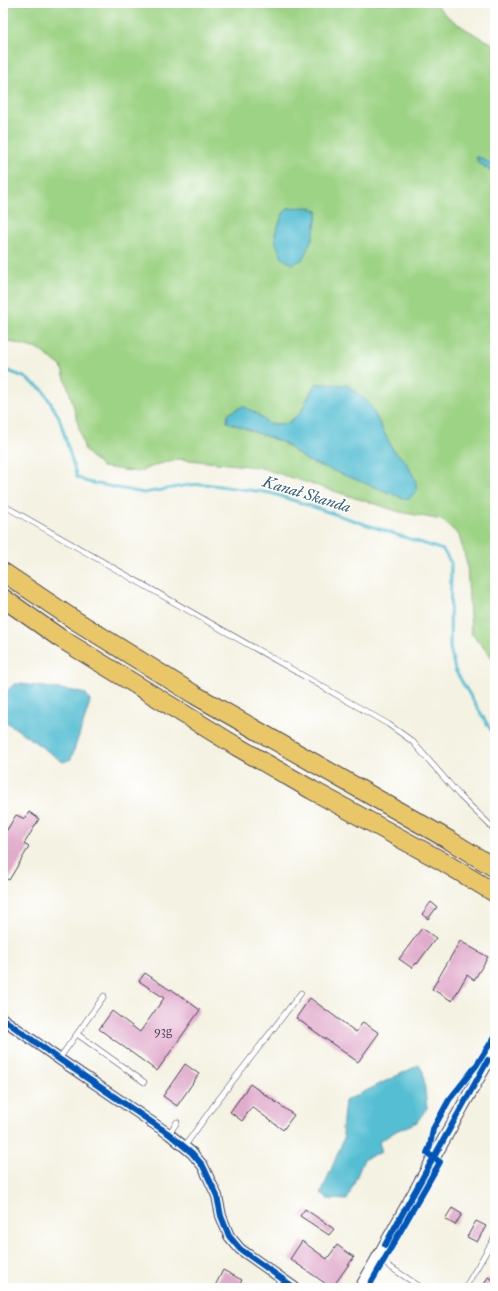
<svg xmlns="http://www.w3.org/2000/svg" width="498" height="1291" font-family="'IM FELL Great Primer',serif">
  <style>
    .green { fill: #9dd384; stroke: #607a60; fill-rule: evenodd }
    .water { fill: #55bed3; stroke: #3c7087 }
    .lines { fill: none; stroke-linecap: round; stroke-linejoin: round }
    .stream { stroke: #55bed3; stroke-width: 3 }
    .building { fill: #e1accc }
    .service-casing { stroke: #424154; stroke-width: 6 }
    .minor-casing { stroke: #424154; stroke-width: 12 }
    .tertiary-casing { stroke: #424154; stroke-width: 14 }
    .motorway-casing { stroke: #424154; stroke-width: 20 }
    .service { stroke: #fff; stroke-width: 5 }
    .minor { stroke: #fff; stroke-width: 10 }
    .tertiary { stroke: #fff; stroke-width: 12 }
    .motorway { stroke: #e9c769; stroke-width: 18 }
    .cycleway-casing { stroke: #fff; stroke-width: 8 }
    .cycleway { stroke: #0057b8; stroke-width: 6 }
    .labels { text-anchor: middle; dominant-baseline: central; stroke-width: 3; stroke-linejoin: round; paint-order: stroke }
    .number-label { font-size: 13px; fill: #52445f }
    .water-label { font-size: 16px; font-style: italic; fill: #366078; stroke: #fff }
  </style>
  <rect width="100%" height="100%" fill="#fff"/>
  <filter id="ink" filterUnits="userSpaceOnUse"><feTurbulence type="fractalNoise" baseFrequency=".025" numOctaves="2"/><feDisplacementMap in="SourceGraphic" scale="8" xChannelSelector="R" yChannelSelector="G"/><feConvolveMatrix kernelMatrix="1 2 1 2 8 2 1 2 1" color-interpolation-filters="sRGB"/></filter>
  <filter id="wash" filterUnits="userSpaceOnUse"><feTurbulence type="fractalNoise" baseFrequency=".012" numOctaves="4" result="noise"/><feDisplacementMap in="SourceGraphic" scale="16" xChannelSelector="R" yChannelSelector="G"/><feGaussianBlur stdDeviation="0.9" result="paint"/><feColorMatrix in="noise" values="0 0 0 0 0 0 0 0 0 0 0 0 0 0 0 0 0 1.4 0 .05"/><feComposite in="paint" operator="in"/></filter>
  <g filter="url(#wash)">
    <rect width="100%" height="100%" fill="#f4f2e2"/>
    <path class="green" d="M3 3H436C445 20 478 36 495 45V167L481 158 478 162 495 174V661L471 633 467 564 459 535 442 520 400 512 258 467 179 459 159 464 138 472 102 467 85 451 71 397 61 366 38 349 7 341 3 343ZM318 211 275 234 283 214ZM315 384 347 385 369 404 393 450 406 462 308 461 282 442 228 422 243 406 256 413 269 424H286L300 414Z"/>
    <path class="water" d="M476 157 481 158 495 167V174L478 162Z
      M308 207 318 211 313 237 302 260 292 264 282 258 276 243 275 234 283 214 288 208Z
      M315 384 347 385 369 403 393 450 406 462 415 479 417 490 408 500 308 461 282 442 227 422 228 414 243 406 256 413 269 424H286L300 414Z
      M14 684H21L74 691 86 694 90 701 88 709 71 759 63 762 5 721C2 716 1 703 3 697 5 692 10 688 14 684Z
      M419 1065 423 1072 427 1108 417 1122 396 1131 379 1142 382 1152 364 1159 347 1200 328 1199 321 1194 344 1138 342 1129 345 1101Z"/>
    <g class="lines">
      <path class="stream" d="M3 371 6 370 24 377 43 390 59 417 77 477 87 482 144 493 189 485 205 484 271 493 443 550 451 563 450 648 455 670 495 737"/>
    </g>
    <g id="blocks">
      <path class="building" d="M29 812 39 819 24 844 29 847 9 880 3 877V827L7 830 16 815 25 819Z
        M431 902 437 907 428 919 422 914Z
        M422 928 436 938 417 964 416 963 412 968 399 959Z
        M460 941 488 957 474 980 467 975 452 1001 432 989Z
        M145 973 170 990 171 989 200 1010 157 1071 99 1029 112 1011 140 1032 164 998 139 981Z
        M310 998 356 1032 363 1022 379 1033 358 1062 296 1018Z
        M185 1064 199 1074 177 1106 163 1096Z
        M250 1084 294 1115 283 1130 252 1107 242 1121 230 1112Z
        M452 1208 462 1214 455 1225 445 1219Z
        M305 1209 334 1229 329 1235 300 1216Z
        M476 1221 486 1226 477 1242 467 1237Z
        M302 1241 327 1259 337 1245 354 1257 332 1288 290 1259Z
        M223 1270 242 1280 238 1288H214Z
        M488 1277 495 1281V1288H482Z"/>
    </g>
  </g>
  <g filter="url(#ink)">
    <use href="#blocks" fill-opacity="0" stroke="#424154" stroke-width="1"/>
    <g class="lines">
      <g class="service-casing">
        <path id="service" d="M3 505 388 724 412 741 460 796 495 830
          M77 1034 144 1082
          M59 1059 104 996
          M169 1134 177 1122
          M184 1147 215 1104 301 993
          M378 1259 422 1288
          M465 1288 495 1237"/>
      </g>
      <g class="minor-casing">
        <path id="minor" d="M3 1019 59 1059 169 1134 192 1153 203 1166 217 1196 221 1216 229 1236 240 1249 295 1288"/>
      </g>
      <g class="tertiary-casing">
        <path id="tertiary" d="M361 1288 495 1048"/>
      </g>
      <g class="motorway-casing">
        <path id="motorway" d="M3 572 73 619 195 695 449 840 495 868
          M3 598 60 638 236 746 312 790 440 860 495 893"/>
      </g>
      <use href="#service" class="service"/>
      <use href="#minor" class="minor"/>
      <use href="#tertiary" class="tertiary"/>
      <use href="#motorway" class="motorway"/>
      <g class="cycleway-casing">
        <path id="cycleway" d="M3 1019 59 1059 169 1134 192 1153 203 1166 217 1196 221 1216 229 1236 240 1249 295 1288
          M385 1245 488 1060
          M368 1288 440 1162 427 1153 430 1146 433 1129 449 1100 476 1066 495 1036"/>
      </g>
      <use href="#cycleway" class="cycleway"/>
    </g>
  </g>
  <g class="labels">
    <g class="number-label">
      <text x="163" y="1031">93g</text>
    </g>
    <g class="water-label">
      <text transform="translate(307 494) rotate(17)">Kanał Skanda</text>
    </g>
  </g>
  <rect width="498" height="1291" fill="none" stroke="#fff" stroke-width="16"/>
</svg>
